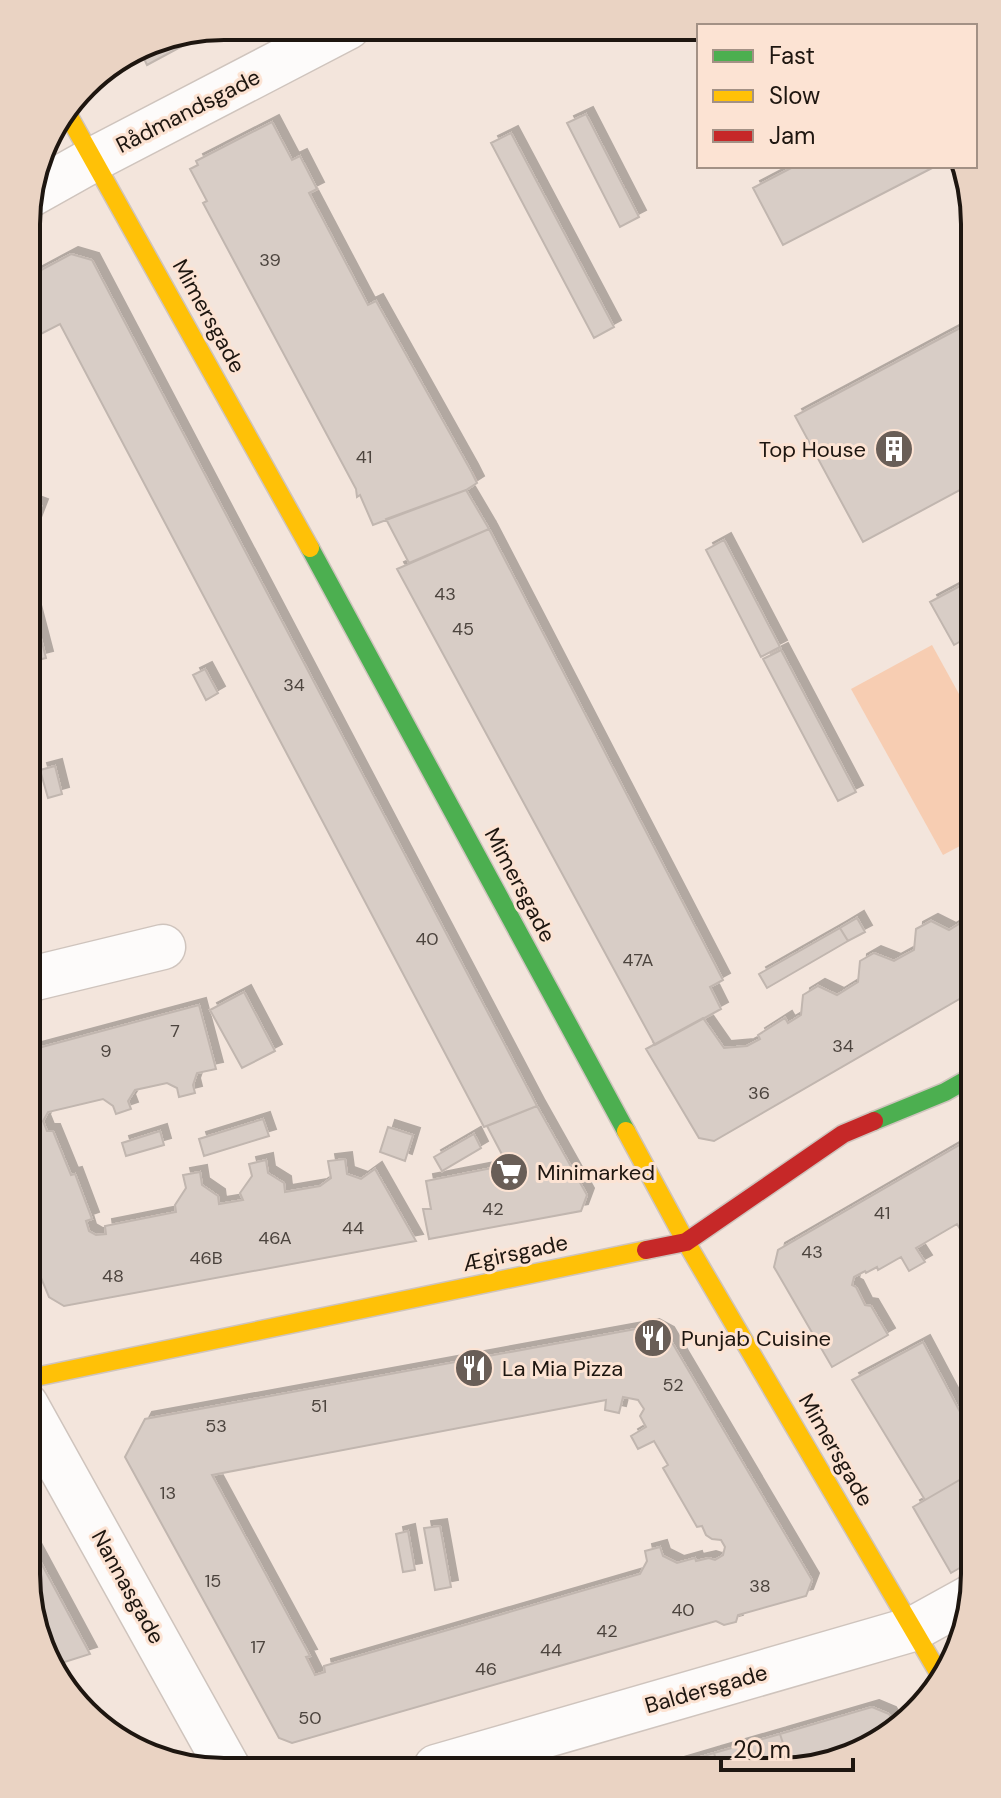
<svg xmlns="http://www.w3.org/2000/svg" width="1001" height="1798" font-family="'DM Sans',sans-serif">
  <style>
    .green { fill: #f7cdb2 }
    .building { fill: #d8cdc6; stroke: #c1b6af; stroke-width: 2; fill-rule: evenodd; filter: url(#shadow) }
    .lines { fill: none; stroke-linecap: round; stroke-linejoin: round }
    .street-casing { stroke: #cfc4bd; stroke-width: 47 }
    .fast-casing { stroke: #cfc4bd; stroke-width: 21 }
    .slow-casing { stroke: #cfc4bd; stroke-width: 21 }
    .jam-casing { stroke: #cfc4bd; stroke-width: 21 }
    .street { stroke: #fdfbfa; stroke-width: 44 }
    .fast { stroke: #4caf50; stroke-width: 18 }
    .slow { stroke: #ffc107; stroke-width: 18 }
    .jam { stroke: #c62828; stroke-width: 18 }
    .labels { text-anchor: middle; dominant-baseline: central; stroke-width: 6; stroke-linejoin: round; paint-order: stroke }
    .number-label { font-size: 18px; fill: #4c443e }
    .street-label { font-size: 22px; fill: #1e1610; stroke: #fce3d3 }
    .poi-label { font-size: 22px; fill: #1e1610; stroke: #fce3d3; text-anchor: start }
    .rim { fill: none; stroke: #1e1610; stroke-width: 4 }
  </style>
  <defs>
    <filter id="shadow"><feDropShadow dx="7" dy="-7" stdDeviation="0" flood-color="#0004"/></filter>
  </defs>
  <rect width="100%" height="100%" fill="#f3e5dc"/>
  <path class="green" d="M932 645 975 723V838L943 855 851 689Z"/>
  <path class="building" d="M200 31 203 35 147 65 142 54 125 64 122 58 149 41Z
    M586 114 639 217 620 227 567 123Z
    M272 122 292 160 300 156 317 189 309 193 368 305 376 301 471 471 477 483 466 490 373 525 360 495 357 497 356 489 203 203 207 201 190 169 198 165 196 161Z
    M511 133 614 327 594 338 491 143Z
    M795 166H936L783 245 753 188Z
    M71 254 92 260 537 1106 484 1127 60 324 27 341 28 277Z
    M975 320V482L863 542 795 416Z
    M466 490 489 529 409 563 386 519Z
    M27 501 41 506 28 540 27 539Z
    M489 529 723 980 710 987 721 1009 655 1045 397 569Z
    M724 540 780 647 761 657 706 550Z
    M975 578V633L954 645 930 602Z
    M27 585 46 658 30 662 27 651Z
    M781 650 856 792 838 801 763 659Z
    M205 669 218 693 206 700 193 675Z
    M55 766 62 794 48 798 40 770Z
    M975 914V990L714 1141 699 1138 646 1049 703 1018 724 1048 747 1046 760 1039 758 1035 785 1018 788 1023 801 1015 803 995 818 986 837 995 858 982 860 961 874 953 894 961 914 950 916 929 931 921 949 930Z
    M857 918 865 932 848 941 840 928Z
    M840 928 848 941 767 988 759 974Z
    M244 992 275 1051 242 1068 210 1010Z
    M199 1005 216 1069 197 1073 193 1085 195 1093 179 1097 177 1088 167 1083 135 1090 128 1101 131 1109 116 1114 113 1106 103 1099 48 1112 43 1121 47 1131H53L71 1175 75 1174 92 1219 86 1221 89 1231 96 1235 106 1234 105 1226 176 1212 175 1205 186 1188 183 1175 200 1172 202 1185 218 1196 219 1204 243 1200 240 1193 252 1176 249 1164 266 1160 268 1173 284 1183 285 1192 320 1186 331 1178 328 1161 345 1159 347 1174 361 1179 375 1169 416 1241 64 1306 49 1297 26 1242 27 1051Z
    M537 1106 587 1195 581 1211 429 1239 423 1209H431L426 1181 492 1168 501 1173 507 1164 487 1126Z
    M263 1119 269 1136 204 1156 199 1139Z
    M388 1127 413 1135 405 1161 380 1152Z
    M160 1131 164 1145 126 1156 122 1143Z
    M474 1134 481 1148 442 1171 434 1157Z
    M975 1136V1213L972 1215 975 1233 966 1239 957 1224 916 1248 925 1262 909 1271 901 1257 878 1270 877 1267 866 1273 865 1271 854 1277 852 1285 856 1287 865 1305 871 1306 888 1335 832 1367 774 1267 778 1250Z
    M652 1326 667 1334 812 1580 806 1596 738 1615 736 1622 724 1625 716 1621 292 1743 279 1738 125 1457 145 1419ZM623 1397 638 1400 644 1409 640 1416 646 1427 631 1436 638 1449 654 1441 668 1465 663 1468 697 1527 702 1526 706 1535 712 1539 721 1540 725 1547 723 1555 715 1560 709 1558 696 1561 695 1558 677 1563 663 1556 660 1547 645 1551 647 1561 640 1574 324 1666 325 1672 315 1675 306 1657 310 1656 212 1475 606 1400 605 1410 619 1413Z
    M923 1342 975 1440V1471L925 1500 852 1380Z
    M975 1471V1559L951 1573 913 1507Z
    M440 1526 451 1587 435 1590 424 1528Z
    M408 1531 415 1570 403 1572 396 1534Z
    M26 1535 90 1654 55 1665 37 1638 26 1574Z
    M872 1707 889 1714 894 1723 841 1761 789 1762 780 1734Z
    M780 1734 789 1762 717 1763 714 1753Z
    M714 1753 717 1763 677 1764Z"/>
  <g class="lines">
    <g class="street-casing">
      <path id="street" d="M28 196 94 159 348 27
        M27 980 163 947
        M26 1405 229 1770
        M436 1767 913 1629 971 1597"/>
    </g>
    <g class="fast-casing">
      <path id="fast" d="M310 548 626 1131
        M874 1121 945 1092 975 1075"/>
    </g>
    <g class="slow-casing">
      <path id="slow" d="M66 111 310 548
        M626 1131 686 1242 941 1677
        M26 1379 646 1250"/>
    </g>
    <g class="jam-casing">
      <path id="jam" d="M646 1250 686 1242 843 1134 874 1121"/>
    </g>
    <use href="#street" class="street"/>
    <use href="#fast" class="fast"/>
    <use href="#slow" class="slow"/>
    <use href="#jam" class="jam"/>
  </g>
  <defs>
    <g id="building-disc" transform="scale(2)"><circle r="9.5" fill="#695e57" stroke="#fce3d3"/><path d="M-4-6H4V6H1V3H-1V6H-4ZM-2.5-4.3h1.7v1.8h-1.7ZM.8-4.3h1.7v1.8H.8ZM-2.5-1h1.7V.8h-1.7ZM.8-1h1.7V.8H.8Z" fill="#fff"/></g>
    <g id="supermarket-disc" transform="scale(2)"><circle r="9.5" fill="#695e57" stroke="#fce3d3"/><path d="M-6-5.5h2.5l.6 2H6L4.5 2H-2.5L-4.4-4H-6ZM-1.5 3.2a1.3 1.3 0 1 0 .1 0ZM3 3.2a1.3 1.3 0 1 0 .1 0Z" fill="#fff"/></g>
    <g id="restaurant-disc" transform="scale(2)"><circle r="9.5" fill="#695e57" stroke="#fce3d3"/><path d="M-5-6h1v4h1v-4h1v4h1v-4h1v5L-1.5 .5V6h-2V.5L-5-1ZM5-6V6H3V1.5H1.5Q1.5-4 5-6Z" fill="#fff"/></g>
  </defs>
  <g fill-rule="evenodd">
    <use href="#building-disc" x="894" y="449"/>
    <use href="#supermarket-disc" x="509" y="1172"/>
    <use href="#restaurant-disc" x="653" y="1338"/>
    <use href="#restaurant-disc" x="474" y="1368"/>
  </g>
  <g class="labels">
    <g class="number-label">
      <text x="270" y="260">39</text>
      <text x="364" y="457">41</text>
      <text x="445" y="594">43</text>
      <text x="463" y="629">45</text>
      <text x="294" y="685">34</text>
      <text x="427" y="939">40</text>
      <text x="638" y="960">47A</text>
      <text x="175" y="1031">7</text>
      <text x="843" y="1046">34</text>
      <text x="106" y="1051">9</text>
      <text x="759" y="1093">36</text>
      <text x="493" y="1209">42</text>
      <text x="882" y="1213">41</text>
      <text x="353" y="1228">44</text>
      <text x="275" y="1238">46A</text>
      <text x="812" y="1252">43</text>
      <text x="206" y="1258">46B</text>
      <text x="113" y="1276">48</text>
      <text x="673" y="1385">52</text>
      <text x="319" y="1406">51</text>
      <text x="216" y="1426">53</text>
      <text x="168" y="1493">13</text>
      <text x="213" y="1581">15</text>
      <text x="760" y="1586">38</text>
      <text x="683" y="1610">40</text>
      <text x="607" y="1631">42</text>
      <text x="258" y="1647">17</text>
      <text x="551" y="1650">44</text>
      <text x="486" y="1669">46</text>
      <text x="310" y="1718">50</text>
    </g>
    <g class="street-label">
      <text transform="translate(188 111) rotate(-27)">Rådmandsgade</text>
      <text transform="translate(209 316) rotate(61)">Mimersgade</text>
      <text transform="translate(520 885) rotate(62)">Mimersgade</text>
      <text transform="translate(515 1253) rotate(-12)">Ægirsgade</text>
      <text transform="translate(836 1450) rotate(60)">Mimersgade</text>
      <text transform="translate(128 1587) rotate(61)">Nannasgade</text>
      <text transform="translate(706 1689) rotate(-16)">Baldersgade</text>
    </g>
    <g class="poi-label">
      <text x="866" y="449" text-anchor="end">Top House</text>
      <text x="537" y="1172">Minimarked</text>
      <text x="681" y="1338">Punjab Cuisine</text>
      <text x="502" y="1368">La Mia Pizza</text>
    </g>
  </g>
  <path d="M0 0H1001V1798H0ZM224 40H777A184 184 0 0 1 961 224V1574A184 184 0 0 1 777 1758H224A184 184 0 0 1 40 1574V224A184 184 0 0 1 224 40Z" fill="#ead3c3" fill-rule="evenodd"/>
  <path class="rim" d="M224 40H777A184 184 0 0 1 961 224V1574A184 184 0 0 1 777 1758H224A184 184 0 0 1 40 1574V224A184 184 0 0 1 224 40Z"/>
  <rect x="697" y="24" width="280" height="144" fill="#fce3d3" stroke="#a39185" stroke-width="2"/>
  <rect x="713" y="50" width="40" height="12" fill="#4caf50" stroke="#a39185" stroke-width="2"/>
  <text x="769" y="64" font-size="24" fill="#1e1610">Fast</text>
  <rect x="713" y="90" width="40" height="12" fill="#ffc107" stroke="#a39185" stroke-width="2"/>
  <text x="769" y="104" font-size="24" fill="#1e1610">Slow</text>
  <rect x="713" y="130" width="40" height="12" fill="#c62828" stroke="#a39185" stroke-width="2"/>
  <text x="769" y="144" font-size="24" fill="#1e1610">Jam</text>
  <path d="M721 1758v12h132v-12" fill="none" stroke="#1e1610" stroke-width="4"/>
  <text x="733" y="1758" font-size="24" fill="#1e1610" stroke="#fce3d3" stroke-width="6" paint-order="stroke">20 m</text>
</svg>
